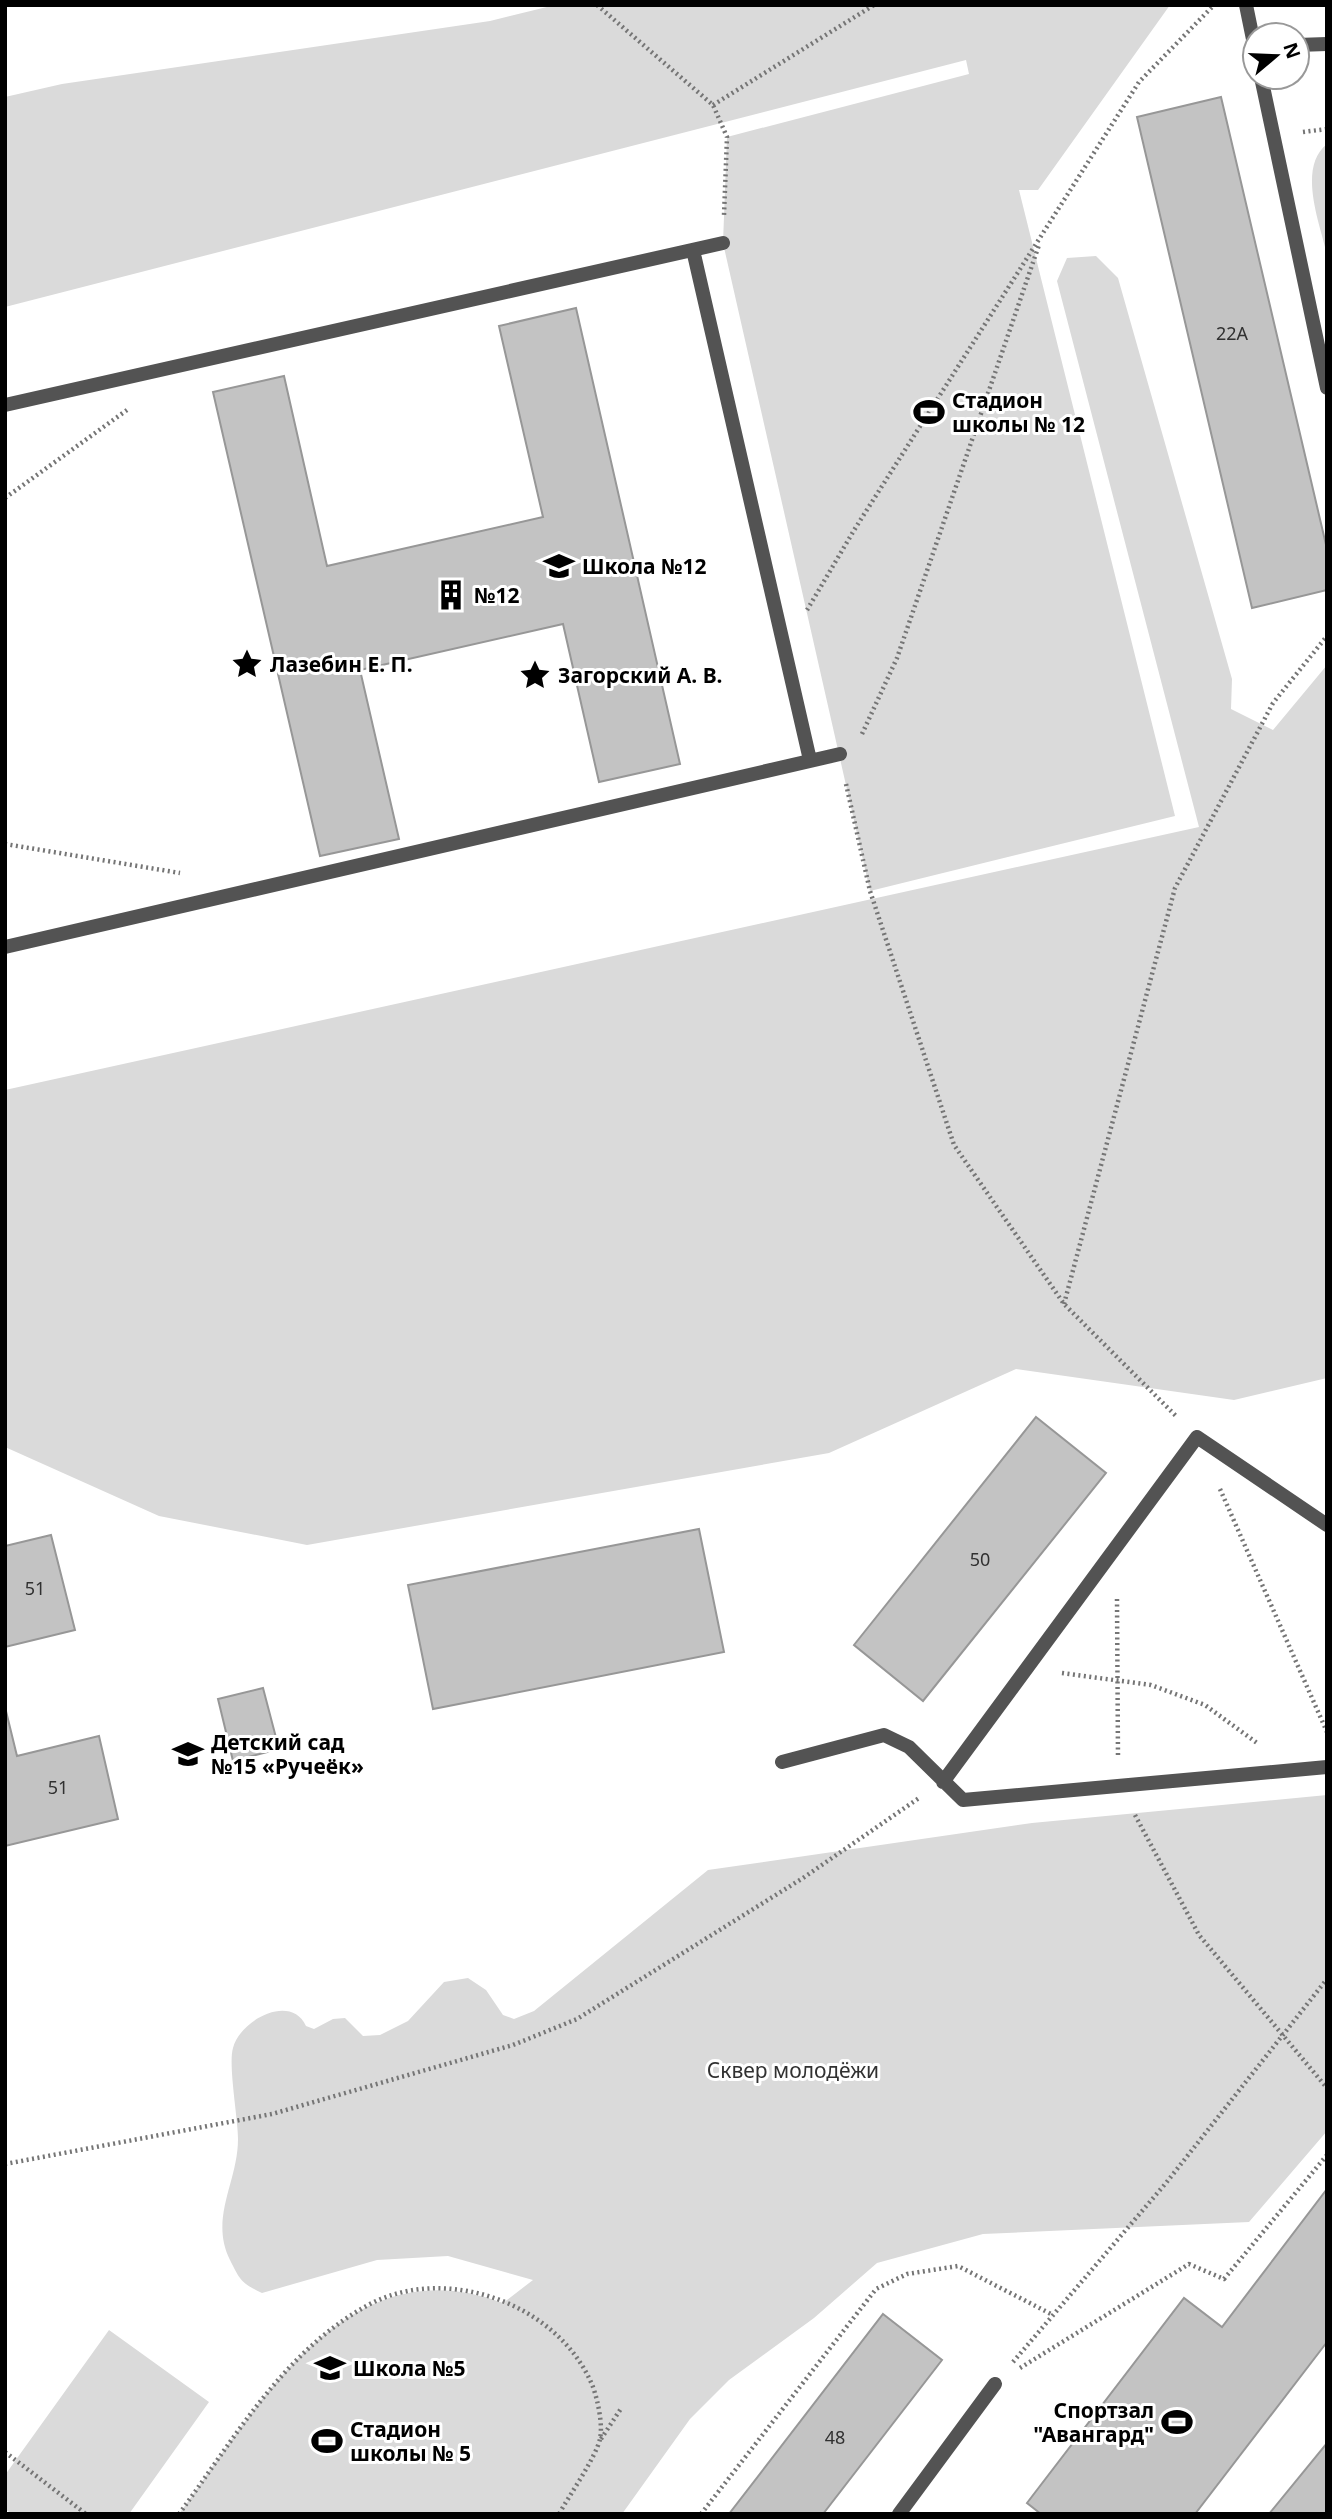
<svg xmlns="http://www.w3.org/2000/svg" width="1332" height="2519" font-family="'Noto Sans',sans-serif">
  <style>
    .green { fill: #dadada }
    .building { fill: #c3c3c3; stroke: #979797; stroke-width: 2 }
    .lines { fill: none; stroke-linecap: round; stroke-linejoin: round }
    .path { stroke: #757575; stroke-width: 4.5; stroke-dasharray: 2 3.5; stroke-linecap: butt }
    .service { stroke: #535353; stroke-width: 14 }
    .minor { stroke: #535353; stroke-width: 14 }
    .labels { text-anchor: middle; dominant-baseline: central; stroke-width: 6; stroke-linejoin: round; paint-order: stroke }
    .number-label { font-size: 18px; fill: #313131 }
    .poi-label { font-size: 21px; font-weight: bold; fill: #000; stroke: #fff; text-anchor: start }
    .park-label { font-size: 21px; fill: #313131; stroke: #fff }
  </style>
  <rect width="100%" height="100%" fill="#fff"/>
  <path class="green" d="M555 5H1170L1038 190H1019L1175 816 870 891 723 243 727 137 969 74 966 60 5 307V97L62 84 490 21Z
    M1327 144V255C1320 223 1297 168 1327 144Z
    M1096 256 1118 278 1232 679 1231 709 1273 730 1327 665V1378L1234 1400 1016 1369 829 1453 307 1545 159 1516 5 1447V1090L1199 827 1057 281 1067 258Z
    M1327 1795V2131L1249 2222 983 2234 877 2263 814 2318 729 2380 690 2419 622 2514H179C258 2407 345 2243 503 2303L533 2280 448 2256 377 2260 262 2293C241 2283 240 2280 230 2260 209 2218 238 2182 238 2139 238 2119 228 2064 233 2048 240 2020 291 1993 306 2026L314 2029 333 2019 345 2018 363 2036 380 2035 408 2021 444 1982 468 1978 486 1990 503 2015 514 2019 534 2011 708 1870 1032 1823Z
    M109 2330 209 2402 129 2514H12L5 2509V2475Z"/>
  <path class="building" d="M1221 97 1327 549V590L1252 608 1137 117Z
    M576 308 680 764 599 782 563 624 360 670 399 839 320 856 213 392 284 376 327 566 543 517 499 326Z
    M1036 1417 1106 1473 923 1701 854 1645Z
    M699 1529 724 1652 433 1709 408 1585Z
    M51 1535 75 1630 5 1647V1546Z
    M263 1688 279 1749 233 1761 218 1699Z
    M5 1707 17 1756 99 1736 118 1819 5 1846Z
    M1327 2189V2342L1195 2514H1041L1027 2503 1184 2298 1222 2327Z
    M883 2314 942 2360 823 2514H729Z
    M1327 2443V2514H1269Z"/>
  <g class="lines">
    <path class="path" d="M597 5 713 105 727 137 724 215
      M713 105 874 5
      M1303 132 1327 129
      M5 498 127 410
      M807 610 856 527 1139 82 1214 5
      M862 734 897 658 1039 245
      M846 784 870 891 954 1145 1064 1304 1177 1417
      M5 844 180 873
      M1064 1304 1175 888 1273 703 1327 636
      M1220 1489 1327 1732
      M1117 1599 1118 1758
      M1062 1673 1151 1685 1205 1705 1257 1743
      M1135 1815 1199 1935 1327 2088
      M5 2164 272 2114 513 2045 577 2019 803 1878 919 1798
      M1013 2362 1166 2183 1327 1979
      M1020 2368 1189 2264 1224 2279 1327 2155
      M601 2439 622 2407
      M5 2452 86 2514
      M179 2514C235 2438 284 2350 370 2304 449 2263 561 2306 593 2387 598 2401 603 2425 600 2439 596 2457 569 2496 559 2514
      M701 2514 876 2289 907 2274 958 2266 1053 2315"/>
    <path class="service" d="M693 250 810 760
      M5 405 723 243
      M5 947 840 754
      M782 1762 884 1735 909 1747 963 1800 1327 1767
      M943 1782 1197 1437 1327 1525
      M899 2514 995 2384"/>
    <path class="minor" d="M1246 5 1255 49
      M1297 45 1327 44
      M1261 77 1327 388"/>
  </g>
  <defs>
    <g id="stadium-bare" transform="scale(2.415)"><path d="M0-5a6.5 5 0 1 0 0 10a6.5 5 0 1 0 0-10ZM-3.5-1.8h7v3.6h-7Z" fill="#000" stroke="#fff" stroke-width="2.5" paint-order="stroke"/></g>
    <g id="school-bare" transform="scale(2.415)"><path d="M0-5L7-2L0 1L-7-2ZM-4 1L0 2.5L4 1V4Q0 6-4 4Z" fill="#000" stroke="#fff" stroke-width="2.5" paint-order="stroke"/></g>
    <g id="building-bare" transform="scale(2.415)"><path d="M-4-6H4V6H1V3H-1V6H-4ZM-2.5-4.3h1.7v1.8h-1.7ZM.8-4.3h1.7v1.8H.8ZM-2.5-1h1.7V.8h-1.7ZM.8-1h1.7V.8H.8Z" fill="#000" stroke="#fff" stroke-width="2.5" paint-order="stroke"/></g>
    <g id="sight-bare" transform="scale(2.415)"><path d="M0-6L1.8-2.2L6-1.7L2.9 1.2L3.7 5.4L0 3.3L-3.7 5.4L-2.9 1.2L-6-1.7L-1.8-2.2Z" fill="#000" stroke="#fff" stroke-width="2.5" paint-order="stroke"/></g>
  </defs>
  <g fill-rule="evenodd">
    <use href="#stadium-bare" x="929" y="412"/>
    <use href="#school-bare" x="559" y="566"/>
    <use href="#building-bare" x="451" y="595"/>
    <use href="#sight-bare" x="247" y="664"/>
    <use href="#sight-bare" x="535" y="675"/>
    <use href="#school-bare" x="188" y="1754"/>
    <use href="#school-bare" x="330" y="2368"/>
    <use href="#stadium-bare" x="1177" y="2422"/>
    <use href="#stadium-bare" x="327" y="2441"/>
  </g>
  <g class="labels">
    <g class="number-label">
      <text x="1232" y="333">22А</text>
      <text x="980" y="1559">50</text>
      <text x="35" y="1588">51</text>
      <text x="58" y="1787">51</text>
      <text x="835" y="2437">48</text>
    </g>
    <g class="poi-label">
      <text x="952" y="400">Стадион<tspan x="952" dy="24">школы № 12</tspan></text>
      <text x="582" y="566">Школа №12</text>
      <text x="474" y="595">№12</text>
      <text x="270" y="664">Лазебин Е. П.</text>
      <text x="558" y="675">Загорский А. В.</text>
      <text x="211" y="1742">Детский сад<tspan x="211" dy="24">№15 «Ручеёк»</tspan></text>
      <text x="353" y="2368">Школа №5</text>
      <text x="1154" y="2410" text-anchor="end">Спортзал<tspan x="1154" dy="24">"Авангард"</tspan></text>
      <text x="350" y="2429">Стадион<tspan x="350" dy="24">школы № 5</tspan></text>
    </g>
    <g class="park-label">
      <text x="793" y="2070">Сквер молодёжи</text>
    </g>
  </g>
  <rect width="1332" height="2519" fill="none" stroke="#000000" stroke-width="14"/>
  <g transform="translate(1276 56) rotate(71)"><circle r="33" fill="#ffffff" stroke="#999999" stroke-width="2"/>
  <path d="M0-5L12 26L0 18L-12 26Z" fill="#000000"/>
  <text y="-10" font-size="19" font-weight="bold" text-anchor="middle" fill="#000000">N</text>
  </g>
</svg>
